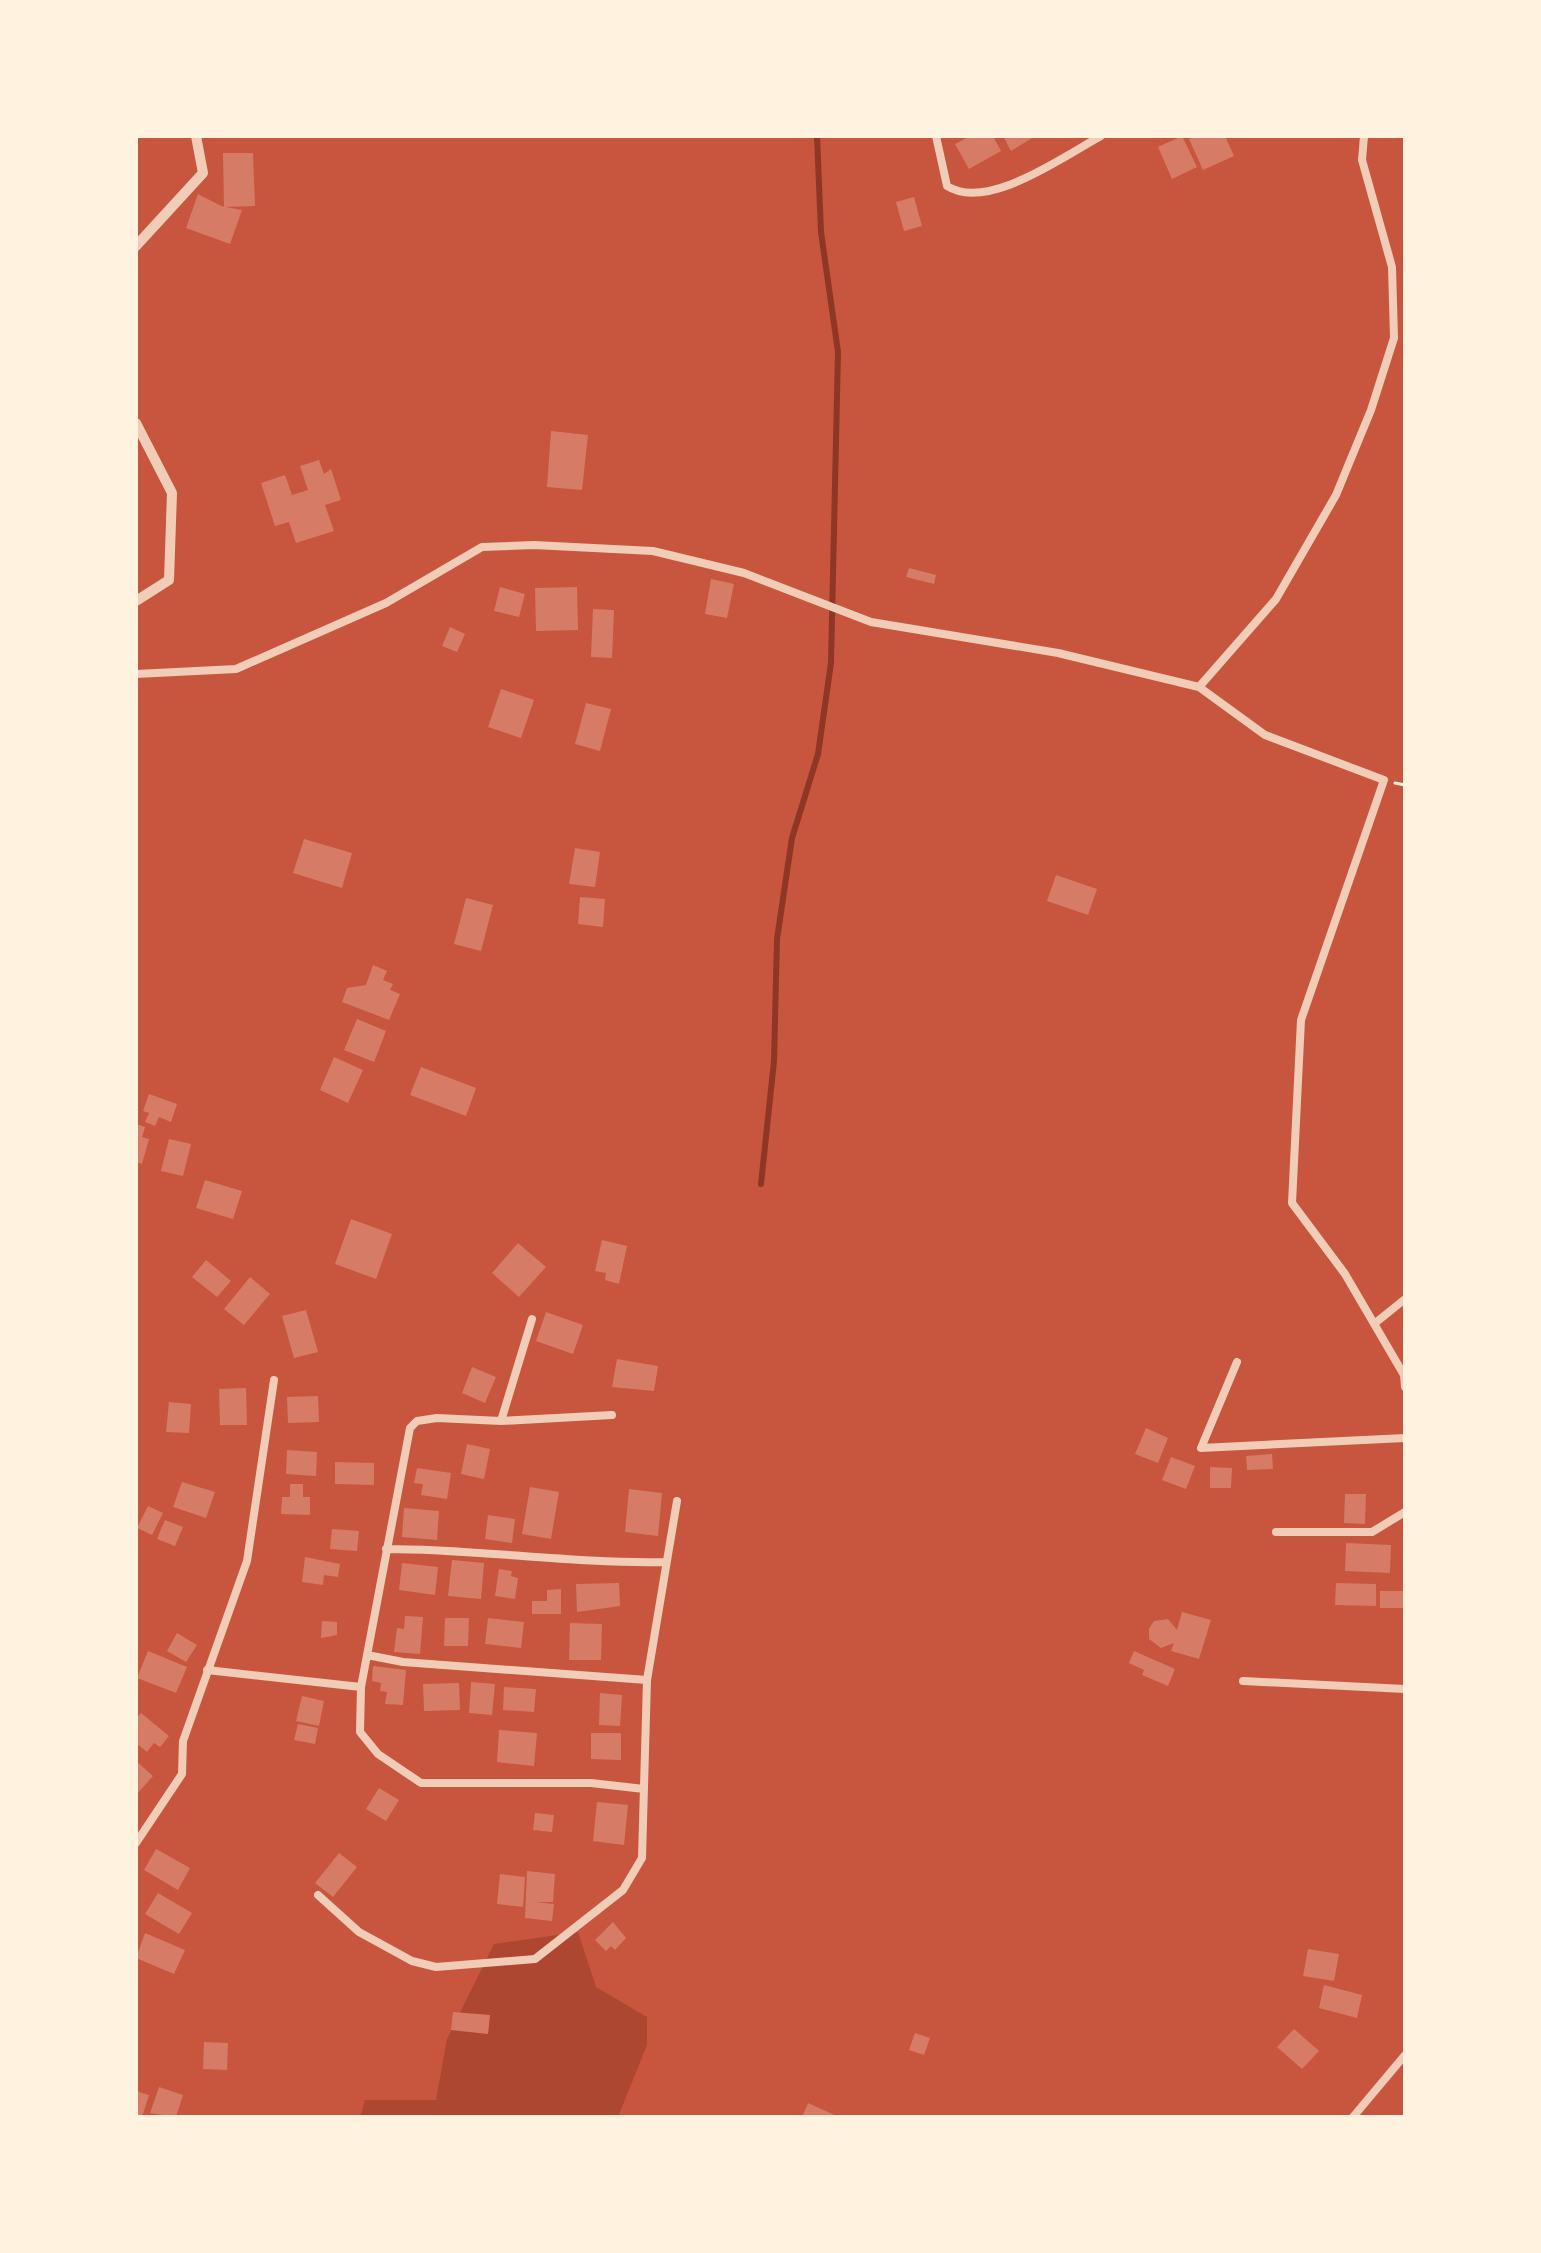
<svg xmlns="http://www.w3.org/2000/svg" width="1541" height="2253" font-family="'Noto Sans',sans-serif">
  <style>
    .green { fill: #ae4732 }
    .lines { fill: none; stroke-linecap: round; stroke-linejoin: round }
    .stream { stroke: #8f3625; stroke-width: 6 }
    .building { fill: #d67c66 }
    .path { stroke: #fff3e0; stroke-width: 3 }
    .minor { stroke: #f1ccb7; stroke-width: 8 }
    .tertiary { stroke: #f1ccb7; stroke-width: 10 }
  </style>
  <rect width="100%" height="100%" fill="#c8553d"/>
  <path class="green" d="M578 1932 596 1987 647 2017V2045L618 2117H360L365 2100H436L447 2039 494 1944Z"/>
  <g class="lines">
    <path class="stream" d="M761 1184 774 1061 777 939 792 838 818 754 831 663 838 352 821 232 817 136"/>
  </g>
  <path class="building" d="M970 136H993L1001 151 969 169 955 144Z
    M1003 136H1031L1032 138 1011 151Z
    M1182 136 1197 167 1172 179 1158 147Z
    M1197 136H1225L1234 156 1203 170 1189 139Z
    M223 153H253L255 206 224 207Z
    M198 194 221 206 242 210 230 244 186 228Z
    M914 197 922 226 904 231 896 202Z
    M551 431 588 435 582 490 547 487Z
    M319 460 324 474 331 469 341 500 325 505 334 531 296 543 289 522 275 526 261 483 285 475 292 495 308 490 300 466Z
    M909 568 936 575 934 584 906 577Z
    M711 579 734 584 727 618 705 614Z
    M500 587 525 594 519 617 494 611Z
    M577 587 578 630 536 631 535 588Z
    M593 609 614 610 612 658 591 657Z
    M450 627 465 634 457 652 442 646Z
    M501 689 534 700 521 738 488 727Z
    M586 703 611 709 600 751 575 744Z
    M304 839 352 853 342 888 293 873Z
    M575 848 600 852 595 887 569 884Z
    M1056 875 1097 889 1088 915 1047 901Z
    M580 897 605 899 603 927 578 924Z
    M466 898 493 905 481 951 454 944Z
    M373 965 387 971 383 980 393 984 390 990 400 994 389 1020 342 1002 347 988 366 985Z
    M357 1019 386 1031 374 1062 344 1050Z
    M334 1057 363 1070 348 1103 320 1090Z
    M421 1067 476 1088 466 1116 410 1095Z
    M149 1094 177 1104 171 1122 159 1117 155 1126 145 1122 149 1113 143 1111Z
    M136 1124 145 1127 142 1137 149 1139 142 1164 136 1162Z
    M169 1139 191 1144 183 1176 161 1171Z
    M205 1180 242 1191 233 1219 196 1208Z
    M351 1219 392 1234 376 1279 335 1264Z
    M602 1240 627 1246 619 1284 605 1280 606 1273 595 1271Z
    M518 1243 546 1267 519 1297 492 1273Z
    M206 1260 231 1281 217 1297 192 1277Z
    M250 1277 270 1294 244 1325 224 1309Z
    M306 1310 318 1352 294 1358 282 1316Z
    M546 1312 583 1325 573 1354 536 1341Z
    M617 1359 658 1366 654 1391 612 1387Z
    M472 1367 496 1377 485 1403 462 1393Z
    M246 1388 247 1425H220L219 1389Z
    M318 1396 319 1422 288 1423 287 1397Z
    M169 1402 191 1404 189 1433 166 1432Z
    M1146 1428 1168 1438 1158 1463 1135 1454Z
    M467 1444 490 1449 484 1479 461 1474Z
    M287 1450 317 1452 316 1476 286 1474Z
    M1272 1454 1273 1469 1247 1470 1246 1456Z
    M1171 1457 1195 1466 1186 1489 1162 1480Z
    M335 1462 374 1463V1485L335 1484Z
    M1210 1467 1232 1468 1231 1488H1210Z
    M417 1468 451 1473 447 1499 421 1495 423 1484 414 1483Z
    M182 1482 215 1492 206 1518 173 1507Z
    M290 1484H303V1497H310V1515L281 1514 282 1497H290Z
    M530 1487 559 1492 551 1539 522 1534Z
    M629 1489 662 1493 658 1536 625 1532Z
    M1345 1494H1366L1365 1524 1344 1523Z
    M148 1506 163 1513 152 1535 137 1528Z
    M404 1508 439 1511 437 1540 402 1537Z
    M488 1515 515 1519 512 1543 485 1539Z
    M165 1520 183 1527 175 1546 157 1539Z
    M332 1529 359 1531 357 1551 330 1549Z
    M1346 1543 1391 1545 1390 1573 1345 1571Z
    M305 1557 340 1564 338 1577 324 1575 323 1585 302 1582Z
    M452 1560 484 1563 481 1599 448 1596Z
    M402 1563 438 1567 435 1595 399 1590Z
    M499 1569 512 1571 511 1576 518 1578 515 1599 495 1596Z
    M619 1583 620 1606 577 1612 576 1584Z
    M1336 1583 1376 1584V1606L1335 1605Z
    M561 1589V1614H532V1601H547V1590Z
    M1380 1591H1404V1608H1380Z
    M1182 1612 1211 1620 1199 1659 1171 1651 1174 1643 1161 1648 1149 1639V1629L1154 1621 1168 1619 1177 1630Z
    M405 1616 423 1617 420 1654 394 1652 397 1628 404 1629Z
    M445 1618H469L468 1646H444Z
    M488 1618 524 1622 521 1648 485 1644Z
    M322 1621 337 1622V1635L321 1638Z
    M570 1623 602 1624 601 1660H569Z
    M177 1633 197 1645 186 1662 167 1651Z
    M148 1651 187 1667 176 1693 137 1678Z
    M1134 1651 1175 1669 1168 1686 1142 1675 1144 1670 1129 1663Z
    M373 1666 406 1670 403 1705 385 1704 387 1692 380 1691 381 1683 372 1681Z
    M471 1682 495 1684 492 1715 469 1713Z
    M459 1683 460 1710 424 1711 423 1684Z
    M504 1687 536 1689 534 1712 503 1710Z
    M600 1693 622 1695 620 1726 599 1725Z
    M302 1696 324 1701 319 1726 296 1721Z
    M141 1713 169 1736 160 1747 154 1743 147 1752 136 1743V1719Z
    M298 1724 318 1728 315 1744 294 1740Z
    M499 1730 537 1733 534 1766 497 1762Z
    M591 1733H621V1760L591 1759Z
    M136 1761 153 1776 136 1795Z
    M379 1788 399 1800 386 1821 366 1809Z
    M597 1802 628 1805 624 1845 593 1841Z
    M535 1813 554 1815 552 1832 533 1830Z
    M156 1849 190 1868 178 1890 144 1870Z
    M339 1853 357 1867 333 1897 315 1883Z
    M527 1871 555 1874 553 1902H535L554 1904 552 1921 525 1918Z
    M500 1874 525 1877 523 1907 497 1904Z
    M158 1893 192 1913 179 1934 145 1914Z
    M613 1922 626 1938 615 1950 611 1946 606 1951 595 1940Z
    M145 1933 185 1950 174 1974 136 1958Z
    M1308 1949 1339 1954 1334 1981 1303 1976Z
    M1324 1985 1362 1995 1357 2018 1319 2008Z
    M453 2012 490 2015 488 2034 451 2030Z
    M1294 2029 1319 2051 1302 2069 1277 2047Z
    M915 2033 930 2038 924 2055 909 2050Z
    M204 2042 228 2043 227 2070 203 2069Z
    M159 2087 183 2095 176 2117 150 2113Z
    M136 2091 149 2095 142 2117H136Z
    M808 2103 839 2117H802Z"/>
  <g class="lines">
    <path class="path" d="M1395 783 1405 785"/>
    <path class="minor" d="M936 136 947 186C987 212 1064 156 1101 136
      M136 674 236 669 386 603 482 547 534 545 653 551 744 573 871 622 1058 653 1199 687 1265 735 1384 780 1301 1020 1292 1203 1345 1274 1404 1375 1405 1387
      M1199 687 1276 599 1336 495 1371 410 1394 338 1392 267 1362 160 1364 136
      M1374 1324 1405 1299
      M1237 1362 1201 1448 1405 1438
      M612 1415 501 1421 437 1418 417 1421 410 1428 361 1687 360 1732 378 1754 421 1783H591L644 1789
      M501 1421 532 1319
      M1276 1532H1372L1405 1512
      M386 1549C479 1549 572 1564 666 1562
      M367 1655 403 1662 647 1680
      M207 1670 361 1687
      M1243 1681 1405 1689
      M136 1843 182 1774 183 1741 247 1561 274 1380
      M318 1895 359 1932 412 1961 436 1967 535 1959 623 1890 642 1858 647 1680 677 1501
      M1353 2117 1405 2055"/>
    <path class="tertiary" d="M136 246 203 173 196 136
      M136 423 172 493 169 580 136 601"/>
  </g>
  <rect width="1541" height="2253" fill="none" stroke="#fff3e0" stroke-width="276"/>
</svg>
